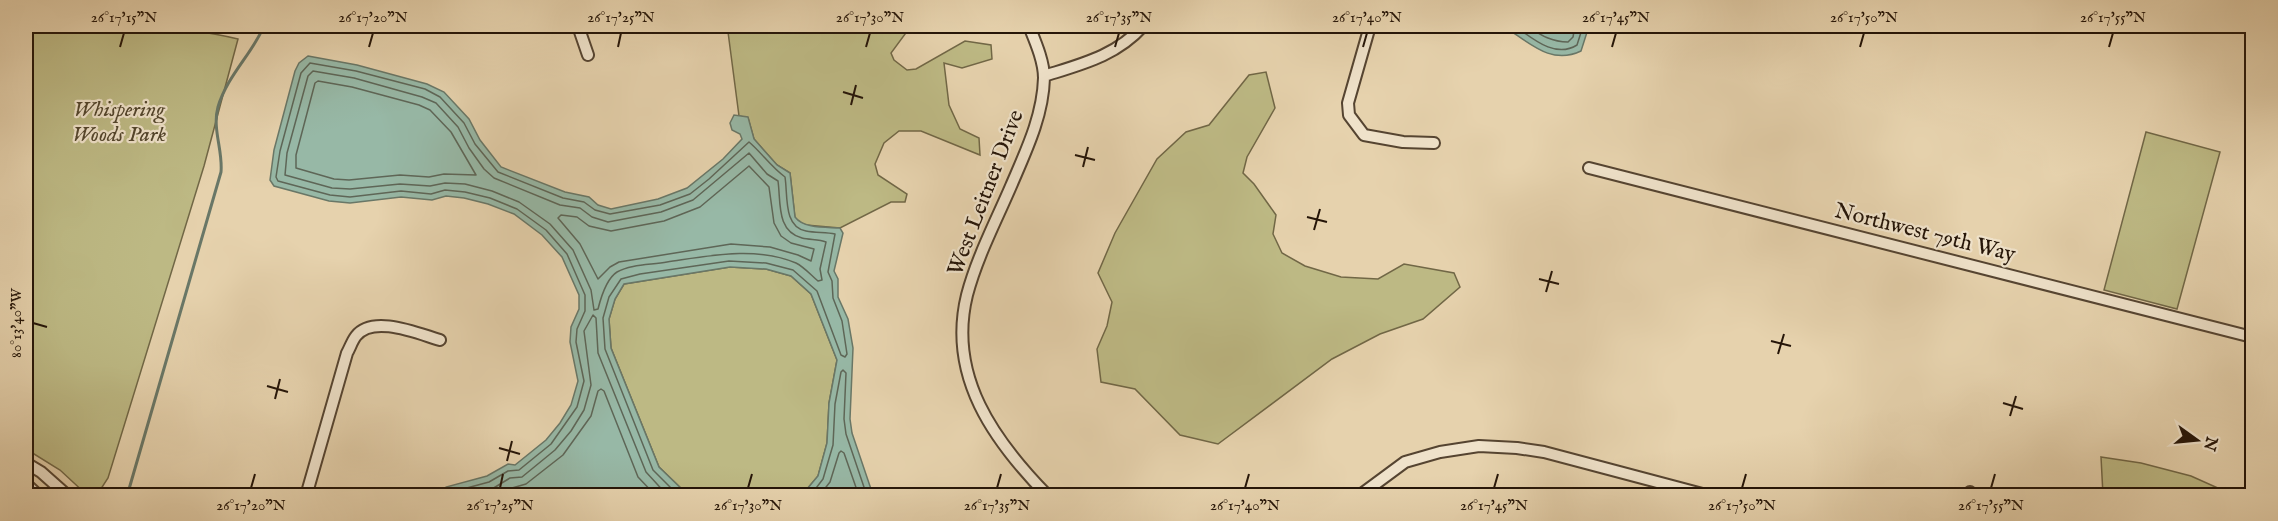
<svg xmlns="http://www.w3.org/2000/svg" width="2278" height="521" font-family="'IM FELL English',serif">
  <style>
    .green { fill: #bdb984; stroke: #716746; stroke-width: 1.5 }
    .water { fill: #97b8a6; stroke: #697767; stroke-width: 1.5 }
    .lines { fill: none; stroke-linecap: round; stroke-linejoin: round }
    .shore { stroke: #5e6657; stroke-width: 1.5 }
    .stream { stroke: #697767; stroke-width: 3 }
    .minor-casing { stroke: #554431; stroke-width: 14 }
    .minor { stroke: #efe2ca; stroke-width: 10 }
    .ticks { fill: none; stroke: #251508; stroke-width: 2 }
    .labels { text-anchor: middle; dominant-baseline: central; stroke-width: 4.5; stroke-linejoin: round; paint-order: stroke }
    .park-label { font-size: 22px; font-style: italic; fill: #53462d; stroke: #efe2ca }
    .street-label { font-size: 22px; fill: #251508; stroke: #efe2ca }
    .neatline { fill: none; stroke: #251508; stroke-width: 2 }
    .ticks-label { font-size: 15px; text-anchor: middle; fill: #251508 }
  </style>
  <rect width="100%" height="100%" fill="#e6d2ad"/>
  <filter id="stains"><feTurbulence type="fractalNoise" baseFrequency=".00333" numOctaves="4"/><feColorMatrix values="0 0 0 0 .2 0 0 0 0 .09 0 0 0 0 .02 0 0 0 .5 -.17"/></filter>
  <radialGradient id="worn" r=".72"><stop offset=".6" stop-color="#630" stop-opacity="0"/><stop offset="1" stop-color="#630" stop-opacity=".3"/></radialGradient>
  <path class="green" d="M26 26C96 25 169 23 238 39L204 166 108 478 97 495H87L60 470 26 449Z
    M717 26H911L891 53 894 60 907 70 916 69 965 41 991 45 992 59 962 68 944 63 949 105 960 129 979 138 980 155 921 131H899L884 143 875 164 878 175 907 194 905 202H891L840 228 806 225 799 222 795 218 790 173 777 165 754 139 748 118 739 116 728 32Z
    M1266 72 1275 108 1247 157 1243 173 1254 184 1276 215 1273 234 1282 253 1305 266 1341 277 1378 279 1404 264 1454 273 1460 287 1423 319 1380 334 1332 359 1218 444 1180 435 1135 389 1101 382 1097 349 1107 326 1112 302 1098 273 1115 233 1157 159 1186 132 1209 125 1249 75Z
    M2146 132 2220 152 2177 309 2104 290Z
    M730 267 766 269 791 276 811 294 837 360 829 403 827 443 818 476 802 495H688L659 467 611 348 609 319 615 299 624 284Z
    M2101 457 2141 463 2191 476 2229 493V495H2103Z"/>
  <path class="water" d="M1503 26H1589L1581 51C1550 66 1528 41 1503 26Z
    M308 56 357 65 427 84 444 92 469 119 480 140 501 167 565 192 589 197 598 205 611 209 658 199 687 188 723 159 742 139 740 134 732 130 730 123 734 115 748 117 754 139 777 165 790 173 795 217C804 229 826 227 840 228L843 233 834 271 838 279V297L848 319 853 348 850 419 852 433 873 495H802L818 476 827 443 829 403 837 360 811 294 791 276 766 269 730 267 624 284 615 299 609 319 611 348 659 467 688 495H443L446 487 487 476 508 464 515 465 546 440 560 423 571 405 578 381 570 342 571 327 579 309V295L562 257 542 235 514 214 488 204 464 198 446 196 432 200 401 197 350 203 329 201 274 186 270 180 274 150 295 71 299 63Z"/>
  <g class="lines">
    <path class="shore" d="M1515 26C1532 38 1555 59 1577 45L1583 26
      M1527 26C1541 35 1551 42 1568 42L1573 37 1575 26
      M313 71 354 78 422 97 436 103 458 127 469 148 484 169 494 178 560 205 580 208 592 217 608 222 661 212 693 200 749 153 767 174 778 181C781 202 776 231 802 238 810 240 819 239 826 242L820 269 822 280 818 281C811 275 804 267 796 263 755 246 709 256 667 262 652 265 631 264 617 272 606 279 601 297 598 309L594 310 591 290 573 250 550 224 519 202 492 191 465 184 445 183 430 186 400 184 350 189 332 188 285 175 287 153 308 76Z
      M318 81 352 87 419 105 430 110 451 132 476 175 444 174 429 177 400 175 349 180 334 179 296 168V155L315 83Z
      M749 166 769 187 774 223 781 236 791 243 814 249 811 261 798 255 770 247 731 244 619 262 610 267 598 279 580 244 558 218 561 215 577 217 589 226 611 231 664 221 700 207Z
      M450 496 452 492 489 482 508 471 519 470 551 444 577 407 584 381 576 342 577 329 585 311V295L567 254 546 230 517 209 490 198 465 192 445 190 431 194 401 191 350 197 330 195 278 181 276 177 280 151 301 73 310 63 356 71 425 89 440 97 464 123 475 144 498 172 563 198 584 202 595 210 610 214 660 205 690 194 709 179 749 142C762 153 771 167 785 177 788 195 783 227 806 231 816 233 826 232 835 234L828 272 832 281 833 298 842 321 847 354 845 357 841 355 817 291 793 270 766 263 729 261 640 274 621 279 609 297 603 318 605 349 653 470 679 496
      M467 496 492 489 510 478 522 477 555 450 571 431 584 410 591 385 584 331 593 315 596 318 598 353 646 472 668 496
      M499 496 512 488 526 484 563 455 591 416 598 391 601 389 604 391 638 477 656 496
      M810 496 823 479 833 445 835 404 841 372 843 370 846 373 844 419 846 434 867 496
      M819 496 830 482 839 453 841 451 844 453 859 496"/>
    <path class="stream" d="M127 496 221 172C223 150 212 129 218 107 227 76 252 54 264 26"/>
    <g class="minor-casing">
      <path id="minor" d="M578 26 588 55
        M1029 26C1035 41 1044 61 1044 78 1043 116 1026 151 1011 186 996 221 977 257 967 295 947 376 994 441 1048 496
        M1370 26 1348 103 1349 115 1364 135 1403 142 1434 143
        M1044 76C1082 64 1116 56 1143 26
        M1589 168 2252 337
        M26 463 41 472 68 496
        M26 484 39 496
        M1970 492V496
        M306 496 347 353C350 348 352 341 356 336 373 314 419 334 440 340
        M1359 496 1405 462 1440 452 1479 446 1517 448 1544 452 1710 496"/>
    </g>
    <use href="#minor" class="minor"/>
  </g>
  <path class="ticks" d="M120 47 124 33M369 47 373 33M618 47 621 33M866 47 870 33M1115 47 1119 33M1363 47 1367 33M1612 47 1616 33M1860 47 1864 33M2109 47 2113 33M843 92 863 98M851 105 856 85M1075 155 1095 160M1083 167 1088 147M1307 217 1327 222M1314 230 1320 209M1539 279 1559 284M1546 292 1552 271M33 323 47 327M1771 341 1791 346M1778 354 1784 334M267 386 288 392M275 399 280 379M2003 403 2023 409M2010 416 2016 396M499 448 520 454M507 461 512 441M251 488 255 474M500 488 503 474M748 488 752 474M997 488 1001 474M1245 488 1249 474M1494 488 1498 474M1742 488 1746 474M1991 488 1995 474"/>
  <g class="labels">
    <g class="park-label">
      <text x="119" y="110">Whispering<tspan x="119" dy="25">Woods Park</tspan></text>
    </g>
    <g class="street-label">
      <text transform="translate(986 193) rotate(-69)">West Leitner Drive</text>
      <text transform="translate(1925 233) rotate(14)">Northwest 79th Way</text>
    </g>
  </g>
  <rect width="2278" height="521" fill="none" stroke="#e6d2ad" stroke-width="66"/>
  <g transform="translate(2197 440) rotate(105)" stroke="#efe2ca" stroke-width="4.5" paint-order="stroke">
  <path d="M0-4.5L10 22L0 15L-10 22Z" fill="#251508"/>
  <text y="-9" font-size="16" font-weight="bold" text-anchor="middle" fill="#251508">N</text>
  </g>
  <rect x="33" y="33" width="2212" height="455" class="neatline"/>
  <g class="ticks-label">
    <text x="124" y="22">26°17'15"N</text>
    <text x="373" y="22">26°17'20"N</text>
    <text x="621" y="22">26°17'25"N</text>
    <text x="870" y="22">26°17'30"N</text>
    <text x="1119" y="22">26°17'35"N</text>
    <text x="1367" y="22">26°17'40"N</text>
    <text x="1616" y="22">26°17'45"N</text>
    <text x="1864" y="22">26°17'50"N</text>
    <text x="2113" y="22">26°17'55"N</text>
    <text transform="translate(16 323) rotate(-90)" y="5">80°13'40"W</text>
    <text x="251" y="510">26°17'20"N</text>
    <text x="500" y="510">26°17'25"N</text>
    <text x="748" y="510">26°17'30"N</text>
    <text x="997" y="510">26°17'35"N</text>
    <text x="1245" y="510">26°17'40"N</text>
    <text x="1494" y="510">26°17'45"N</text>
    <text x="1742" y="510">26°17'50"N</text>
    <text x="1991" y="510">26°17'55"N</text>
  </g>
  <rect width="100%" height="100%" filter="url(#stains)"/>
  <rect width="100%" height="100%" fill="url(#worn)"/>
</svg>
